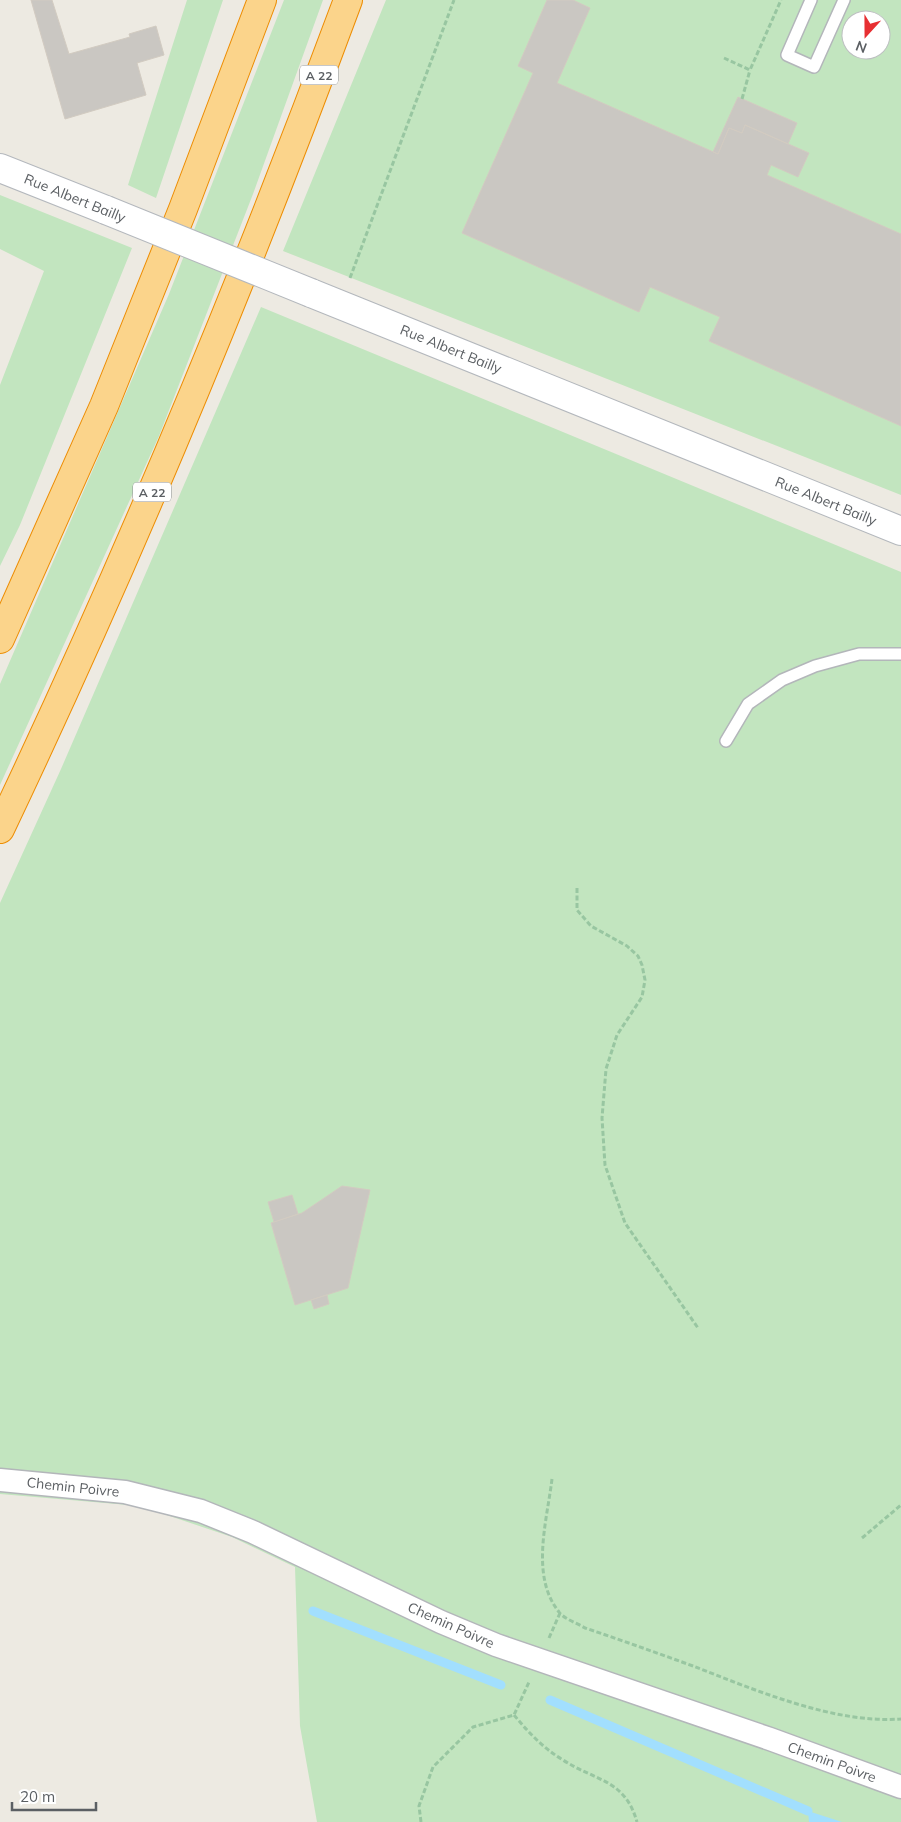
<svg xmlns="http://www.w3.org/2000/svg" width="901" height="1822" font-family="Mulish,sans-serif">
  <style>
    .green { fill: #c2e5bf; fill-rule: evenodd }
    .water { fill: #a2dffe }
    .lines { fill: none; stroke-linecap: round; stroke-linejoin: round }
    .stream { stroke: #a2dffe; stroke-width: 9 }
    .building { fill: #cac7c2; stroke: #d2cbc1 }
    .lane-casing { stroke: #b3b6ba; stroke-width: 14 }
    .street-casing { stroke: #b3b6ba; stroke-width: 25 }
    .secondary-casing { stroke: #b4b8bd; stroke-width: 30 }
    .highway-casing { stroke: #ed8d03; stroke-width: 30 }
    .path { stroke: #98c6a1; stroke-width: 3; stroke-dasharray: 5 2.5; stroke-linecap: butt }
    .lane { stroke: #fff; stroke-width: 11 }
    .street { stroke: #fff; stroke-width: 22 }
    .secondary { stroke: #fff; stroke-width: 28 }
    .highway { stroke: #fbd48b; stroke-width: 28 }
    .secondary-bridge-casing { stroke: #b4b8bd; stroke-width: 30; stroke-linecap: butt }
    .secondary-bridge { stroke: #fff; stroke-width: 28 }
    .labels { text-anchor: middle; dominant-baseline: central; stroke-width: 4; stroke-linejoin: round; paint-order: stroke }
    .shield { fill: #fff; stroke: #8c8f92; stroke-width: 1 }
    .shield-label { font-size: 12px; font-weight: bold; fill: #5b5f63 }
    .street-label { font-size: 14px; fill: #5b5f63; stroke: #fff }
  </style>
  <rect width="100%" height="100%" fill="#edeae2"/>
  <path class="green" d="M187 0H223L156 198 128 185Z
    M284 0H323L253 194 159 436 0 785V684L169 294Z
    M386 0H901V495L283 251ZM851 20H881V50H851Z
    M0 195 132 248 20 525 0 566V385L44 271 0 249Z
    M261 307 901 572V1822H317L300 1726 295 1567 232 1537 140 1506 0 1494V903L61 769Z"/>
  <path class="water" d="M808 1811 842 1822H809Z"/>
  <g class="lines">
    <path class="stream" d="M313 1611 501 1685
      M550 1700 808 1811"/>
  </g>
  <path class="building" d="M31 0H52L69 54 130 37 129 34 156 26 164 55 137 63 146 95 65 119Z
    M547 0H573L590 8 557 83 718 154 729 128 742 133 745 125 809 153 798 177 771 165 767 175 901 234V426L709 341 720 317 650 287 639 312 462 233 533 73 518 66Z
    M738 97 797 123 788 144 745 125 742 133 729 128 718 154 713 152Z
    M342 1186 370 1190 348 1288 295 1305 271 1223 302 1213Z
    M292 1195 298 1214 274 1222 268 1202Z
    M327 1295 329 1304 314 1309 311 1300Z"/>
  <g class="lines">
    <g class="lane-casing">
      <path id="lane" d="M811 0 787 55 814 67 844 0
        M726 741 748 704 782 680 815 666 859 654H901"/>
    </g>
    <g class="street-casing">
      <path id="street" d="M0 1480 125 1492 201 1511 253 1532 441 1622 496 1645 770 1739 901 1787"/>
    </g>
    <g class="secondary-casing">
      <path id="secondary" d="M0 168 106 210
        M311 293 901 531"/>
    </g>
    <g class="highway-casing">
      <path id="highway" d="M0 639 104 406 183 209 262 0
        M0 829C129 558 244 281 348 0"/>
    </g>
    <path class="path" d="M724 58 750 70 781 0
      M742 99 750 70
      M350 278 454 0
      M577 888V910L591 926 627 946 638 956 642 965 645 980 642 997 617 1035 606 1069 602 1118 605 1165 625 1223 698 1328
      M552 1479C547 1521 530 1576 559 1612 564 1619 577 1623 585 1628 621 1640 657 1653 693 1666 755 1690 834 1724 901 1719
      M862 1538 901 1505
      M549 1638 560 1613
      M514 1715C529 1733 543 1748 563 1760 595 1781 625 1779 637 1822
      M421 1822 419 1806 433 1767 473 1727 514 1715 529 1682"/>
    <use href="#lane" class="lane"/>
    <use href="#street" class="street"/>
    <use href="#secondary" class="secondary"/>
    <use href="#highway" class="highway"/>
    <g class="secondary-bridge-casing">
      <path id="secondary-bridge" d="M106 210 311 293"/>
    </g>
    <use href="#secondary-bridge" class="secondary-bridge"/>
  </g>
  <g class="labels">
    <g class="shield">
      <rect x="300" y="65.5" width="38" height="19" rx="4"/>
      <rect x="133" y="482.5" width="38" height="19" rx="4"/>
    </g>
    <g class="shield-label">
      <text x="319" y="75">A 22</text>
      <text x="152" y="492">A 22</text>
    </g>
    <g class="street-label">
      <text transform="translate(75 198) rotate(22)">Rue Albert Bailly</text>
      <text transform="translate(451 349) rotate(22)">Rue Albert Bailly</text>
      <text transform="translate(826 501) rotate(22)">Rue Albert Bailly</text>
      <text transform="translate(73 1487) rotate(6)">Chemin Poivre</text>
      <text transform="translate(451 1625) rotate(24)">Chemin Poivre</text>
      <text transform="translate(832 1762) rotate(20)">Chemin Poivre</text>
    </g>
  </g>
  <g transform="translate(866 35) rotate(201)"><circle r="24" fill="#ffffff" stroke="#bdbfc1"/>
  <path d="M0-4L9 19L0 12L-9 19Z" fill="#e72f32"/>
  <text y="-8" font-size="14" font-weight="bold" text-anchor="middle" fill="#5b5f63">N</text>
  </g>
  <path d="M12 1802v8h84v-8" fill="none" stroke="#5b5f63" stroke-width="2.5"/>
  <text x="20" y="1802" font-size="15" fill="#5b5f63" stroke="#ffffff" stroke-width="4" paint-order="stroke">20 m</text>
</svg>
